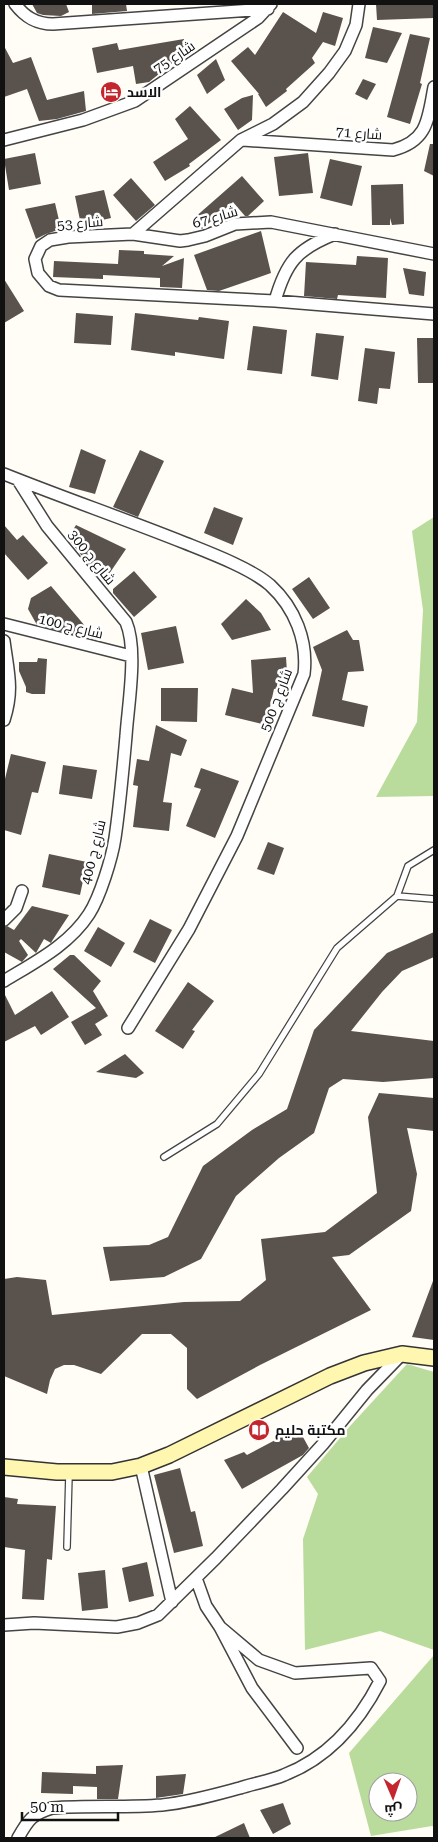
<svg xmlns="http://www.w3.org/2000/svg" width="438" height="1842" font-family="'Roboto Serif',Cairo,serif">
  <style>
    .forest { fill: #b9dc9c; fill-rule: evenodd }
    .building { fill: #5a524d }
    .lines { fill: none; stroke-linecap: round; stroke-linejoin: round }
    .lane-casing { stroke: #444; stroke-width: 8 }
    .street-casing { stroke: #444; stroke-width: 14 }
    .secondary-casing { stroke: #333; stroke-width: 18 }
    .lane { stroke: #fff; stroke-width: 5.5 }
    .street { stroke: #fff; stroke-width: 11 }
    .secondary { stroke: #fff6b0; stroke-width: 15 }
    .labels { text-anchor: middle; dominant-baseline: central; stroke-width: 5; stroke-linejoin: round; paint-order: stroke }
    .street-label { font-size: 14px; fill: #111; stroke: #fff }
    .poi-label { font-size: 14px; font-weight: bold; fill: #111; stroke: #fff; text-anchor: start }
  </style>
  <rect width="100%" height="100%" fill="#fffdf5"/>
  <path class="forest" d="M434 517V796L376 797 417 722 423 610 412 531Z
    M407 1364 434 1372V1650L380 1631 305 1650 303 1539 318 1494 307 1477 351 1425Z
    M434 1655V1827L432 1826 371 1836 349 1753ZM378 1782H408V1812H378Z"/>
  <path class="building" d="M32 4H66L69 12 61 16 43 15 37 13Z
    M92 4H126L127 11 92 14Z
    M376 4H434V18L377 20Z
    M283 12 316 33 323 12 343 18 335 46 323 42 312 58 315 63 286 89 287 91 266 107 258 94H259L231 61 248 47 255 55Z
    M373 27 402 33 387 63 365 58Z
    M410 34 430 38 420 83 422 84 410 124 387 117Z
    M184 39 186 51 175 61 149 82 136 84 133 66 97 73 92 48 117 43 119 50Z
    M4 46 13 63 31 57 47 100 84 91 86 111 57 119 39 121 27 89 4 97Z
    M216 59 225 80 207 94 197 75Z
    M363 79 376 84 367 100 355 94Z
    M253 95 252 120 238 130 224 109 242 98Z
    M190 106 221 140 189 164 190 166 165 181 153 162 188 139 175 119Z
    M430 144H434V176L424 171Z
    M35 153 41 184 9 190 4 159Z
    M308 153 313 193 279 196 274 157Z
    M330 159 362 166 352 206 320 198Z
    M242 176 264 201 248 216H245L233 202 202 229 193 219Z
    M131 178 155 205 136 221 113 195Z
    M403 184 404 224 392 225 390 218V225H372L371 185Z
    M104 190 111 218 81 225 75 196Z
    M55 203 61 229 46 234 36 239 25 209Z
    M261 231 271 273 219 291 207 290 194 255Z
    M119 250 144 251V254L174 256 162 266 184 258 182 288 160 287V278L103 275V279L53 277 54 261 118 264Z
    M357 256 388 258 386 298 338 295 337 299 304 296 306 262 356 265Z
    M403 268 426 272 424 296 409 294Z
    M4 279 24 311 4 323Z
    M76 313 113 316 111 345 74 343Z
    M135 313 198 320 199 317 229 321 224 359 175 352V356L131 350Z
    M253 326 287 330 282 374 247 370Z
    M316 333 344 336 338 380 311 376Z
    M417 338H434V383H418Z
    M365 348 395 352 390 389 379 388 377 404 358 401Z
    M81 449 106 460 95 494 69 487Z
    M140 450 164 461 138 517 113 507Z
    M214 507 243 518 233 545 204 533Z
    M4 525 17 540 23 535 48 563 28 580 4 553Z
    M76 525 126 549 107 577 88 564 68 538Z
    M134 571 157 597 134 617 113 593V589Z
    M309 577 330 608 313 619 292 589Z
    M51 586 97 640 37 625 28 609 31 598Z
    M246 599 261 613 271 630 232 640 221 624Z
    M176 626 184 663 148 670 141 633Z
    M347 630 353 640H359L364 671 348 672 342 700 368 706 364 727 312 716 322 670 313 647Z
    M286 657 288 688 274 689 266 725 225 715 232 688 253 693 251 660Z
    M38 658 47 659 45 694H32L26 692V687L19 671V662H37Z
    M161 688H198L197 722 161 721Z
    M156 725 187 740 181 756 171 753 163 802 172 803 169 831 133 827 138 786 133 785 137 759 149 761Z
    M11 754 46 762 38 793 32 792 21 835 4 830V783Z
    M63 765 97 770 92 799 59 794Z
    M201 768 239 781 215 838 186 826 201 789 194 787Z
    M268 842 284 848 274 875 257 869Z
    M49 854 87 862 80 895 42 887Z
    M32 906 69 915 52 941 51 943 44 939 36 953 21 939 19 941 28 955 22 962 4 952V927L7 926 14 930Z
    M150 919 172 930 155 963 133 952Z
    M98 927 125 943 111 967 84 951Z
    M434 932V957L402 971 382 992 351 1031 434 1041V1078L383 1082 343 1079 329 1088 314 1133 279 1158 236 1196 201 1259 164 1277 110 1281 103 1247 149 1245 168 1237 203 1166 252 1130 287 1109 314 1030 387 953Z
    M70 955H74L101 981 93 991 108 1016 95 1024 102 1035 85 1045 71 1022 96 1008 53 969Z
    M188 982 214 1001 192 1030 195 1031 183 1049 155 1031Z
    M52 991 69 1017 41 1035 35 1026 4 1042V993L15 1015Z
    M125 1054 144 1073 136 1078 96 1072Z
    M379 1093 434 1098V1131L407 1128 417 1174 411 1211 349 1255 332 1257 371 1310 260 1365 197 1399 187 1389V1348L171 1334H142L101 1374 74 1365H64L55 1369 50 1380 47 1394 4 1376V1279L17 1277 46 1280 52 1315 184 1302 240 1301 266 1280 261 1239 325 1232 377 1193 368 1117Z
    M433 1281 434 1340 412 1337Z
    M298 1428 309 1448 303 1455 242 1489 224 1460 244 1452 247 1455Z
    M180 1468 191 1512 195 1511 203 1546 174 1553 154 1475Z
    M4 1497 18 1499 17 1504 56 1506 52 1560 47 1559 44 1600 22 1599 25 1550 4 1547Z
    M147 1562 154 1596 129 1602 122 1568Z
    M105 1570 108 1608 82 1611 78 1573Z
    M123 1765 118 1799H97V1787L73 1786V1794L41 1793 42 1772 96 1774V1766Z
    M186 1774 183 1794 156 1798V1776Z
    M283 1803 291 1824 273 1834 260 1810Z
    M244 1823 250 1838H213Z"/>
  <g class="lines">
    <g class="lane-casing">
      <path id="lane" d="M397 896 408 866 434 850
        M164 1157 217 1124 259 1074 337 948 397 896 434 899
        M67 1547 69 1474"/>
    </g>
    <g class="street-casing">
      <path id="street" d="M15 4C25 17 36 24 53 24L268 9
        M359 4 356 25 345 51 329 73 303 102 273 124 241 140 133 234 68 237 50 240 41 246 35 259 38 273 49 286 59 290 275 301 434 314
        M4 140 83 120 135 101 258 18 271 4
        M243 140 393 150C428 141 428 119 434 87
        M133 234 180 241 188 240 205 236 235 224 271 222 434 254
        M275 301C286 262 297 249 335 234
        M4 474C64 498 125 519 185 543 210 553 250 568 270 585 295 608 308 641 304 674L237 836 189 929 128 1028
        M4 624 131 656
        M4 641C8 672 14 689 4 720
        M4 920 16 908 22 891
        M4 981C35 962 69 945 89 914 100 897 112 858 115 838 120 804 123 769 126 736 128 705 138 650 126 622L47 526 18 480
        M141 1466 172 1602
        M196 1578 206 1606 220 1627 252 1688 297 1748
        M4 1625 34 1623 117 1627 138 1623 158 1615 216 1558 282 1489 323 1444 367 1390 402 1354
        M18 1838C28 1820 32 1814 52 1808 89 1805 126 1808 162 1805 190 1802 214 1795 240 1788 255 1783 270 1781 284 1775 328 1758 359 1722 380 1681L371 1668 295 1673 259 1660 220 1627"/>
    </g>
    <g class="secondary-casing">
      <path id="secondary" d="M4 1467 57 1472H112L141 1466 169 1455 330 1376 364 1363 402 1354 434 1358"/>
    </g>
    <use href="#lane" class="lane"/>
    <use href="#street" class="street"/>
    <use href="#secondary" class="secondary"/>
  </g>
  <defs>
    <g id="hotel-disc" transform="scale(1.125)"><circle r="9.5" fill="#c4262e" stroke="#fff"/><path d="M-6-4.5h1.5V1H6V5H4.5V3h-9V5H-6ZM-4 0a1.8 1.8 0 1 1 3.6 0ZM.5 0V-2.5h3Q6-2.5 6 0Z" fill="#fff"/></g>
    <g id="library-disc" transform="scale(1.125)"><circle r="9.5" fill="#c4262e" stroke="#fff"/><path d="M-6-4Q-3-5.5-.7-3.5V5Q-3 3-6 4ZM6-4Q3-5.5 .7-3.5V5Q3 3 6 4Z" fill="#fff"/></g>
  </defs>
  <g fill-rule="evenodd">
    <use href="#hotel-disc" x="111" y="92"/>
    <use href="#library-disc" x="259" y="1430"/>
  </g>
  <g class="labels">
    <g class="street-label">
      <text transform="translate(174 57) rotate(-34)">شارع 75</text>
      <text transform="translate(359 133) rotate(4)">شارع 71</text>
      <text transform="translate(215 217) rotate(-16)">شارع 67</text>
      <text transform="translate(80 223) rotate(-5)">شارع 53</text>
      <text transform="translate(92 557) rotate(51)">شارع ج 300</text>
      <text transform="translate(71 626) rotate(14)">شارع ج 100</text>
      <text transform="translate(276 700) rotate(-69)">شارع ج 500</text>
      <text transform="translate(93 852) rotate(-76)">شارع ج 400</text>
    </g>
    <g class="poi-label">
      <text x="127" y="92">الاسد</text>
      <text x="275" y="1430">مكتبة حليم</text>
    </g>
  </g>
  <rect width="438" height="1842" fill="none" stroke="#111111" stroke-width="10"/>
  <g transform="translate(393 1797) rotate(178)"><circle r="24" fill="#ffffff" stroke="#a0a0a0"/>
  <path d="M0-4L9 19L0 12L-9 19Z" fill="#c4262e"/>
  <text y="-8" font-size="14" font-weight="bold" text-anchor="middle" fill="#111111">ش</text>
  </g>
  <path d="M22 1812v8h96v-8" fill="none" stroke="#111111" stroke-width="2.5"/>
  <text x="30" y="1812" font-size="15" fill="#111111" stroke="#ffffff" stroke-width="4" paint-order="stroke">50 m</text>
</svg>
